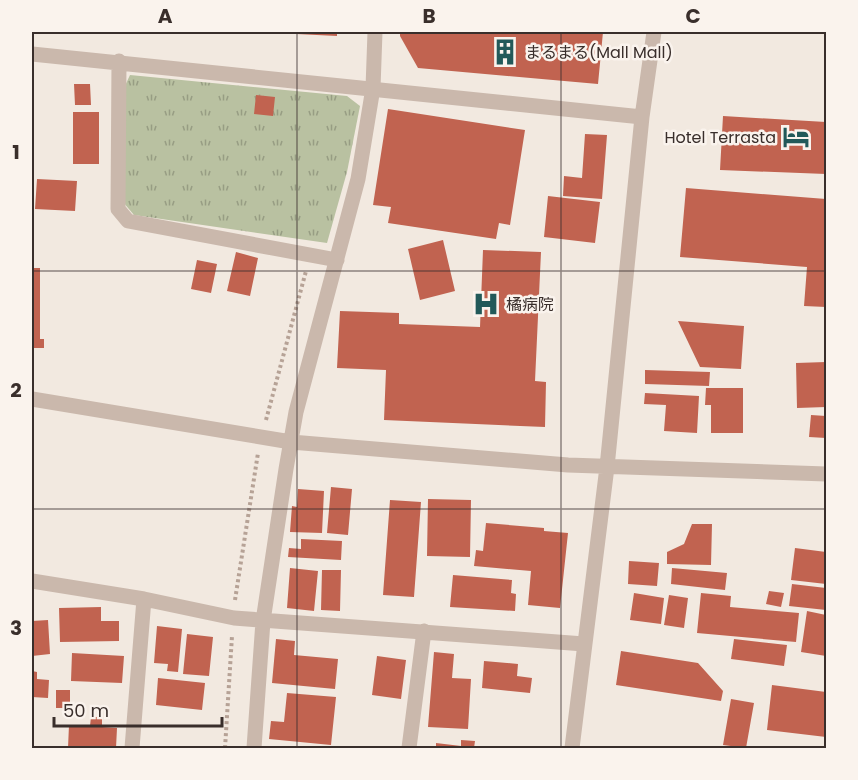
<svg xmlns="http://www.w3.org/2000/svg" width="858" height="780" font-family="Poppins,'Noto Sans JP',sans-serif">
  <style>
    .grass { fill: url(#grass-tufts) }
    .building { fill: #c16350 }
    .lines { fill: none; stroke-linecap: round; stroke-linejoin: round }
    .path { stroke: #b6a296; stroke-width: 4; stroke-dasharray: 3 3; stroke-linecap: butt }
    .minor { stroke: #cab8ac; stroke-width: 15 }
    .grid { fill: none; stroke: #392e2b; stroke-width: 1.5; stroke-opacity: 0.55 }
    .labels { text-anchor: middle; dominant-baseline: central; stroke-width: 5; stroke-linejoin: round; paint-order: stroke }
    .poi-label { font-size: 16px; fill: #392e2b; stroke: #faf3ed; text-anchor: start }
    .neatline { fill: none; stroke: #392e2b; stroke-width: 2 }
    .grid-label { font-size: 20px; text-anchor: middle; font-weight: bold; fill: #392e2b }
  </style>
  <defs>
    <pattern id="grass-tufts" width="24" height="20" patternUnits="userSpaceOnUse" patternTransform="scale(1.5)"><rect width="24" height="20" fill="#b9c1a1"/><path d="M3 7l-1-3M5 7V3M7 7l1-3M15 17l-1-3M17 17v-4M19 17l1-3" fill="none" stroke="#979d83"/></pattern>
  </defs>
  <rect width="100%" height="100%" fill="#f2e9e0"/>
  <path class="grass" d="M130 75 347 96 360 106 347 172 327 243 134 215 123 202 124 88Z"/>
  <path class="building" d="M256 32H337V36Z
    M400 32H603L598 84 418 68 400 36Z
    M74 84H90L91 105H75Z
    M256 95 275 97 273 116 254 114Z
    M388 109 525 130 510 225 499 223 496 239 388 223 391 207 373 205Z
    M73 112H99V164H73Z
    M723 116 826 122V174L720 170Z
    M585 134 607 135 602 199 563 196 564 176 582 178Z
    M37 179 77 181 75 211 35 209Z
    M686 188 826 199V307L804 306 807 267 680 257Z
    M548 196 600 202 595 243 544 237Z
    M443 240 455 291 420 300 408 249Z
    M483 250 541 252 535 381 546 382 545 427 384 420 386 370 337 368 340 311 399 313V324L480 327Z
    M236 252 258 258 250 296 227 291Z
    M197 260 217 264 211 293 191 289Z
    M32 268H40V339H44V348H32Z
    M678 321 744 326 741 369 700 367Z
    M826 362V407L797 408 796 363Z
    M645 370 710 372 709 386 645 384Z
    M706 388H743V433H711V405H705Z
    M645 393 699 396 697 433 664 431 666 405 644 404Z
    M811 415 826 416V438L809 437Z
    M331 487 352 489 348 535 327 533Z
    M298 489 324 491 322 533 290 532 292 506 297 507Z
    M428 499 471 500 470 557 427 556Z
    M390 500 421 502 414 597 383 595Z
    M486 523 544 528V531L568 533 560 608 528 605 531 571 474 566 476 550 483 551Z
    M692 524H712L711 565 667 564V552L684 544Z
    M301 539 342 541 341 560 288 557 289 548 301 549Z
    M795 548 826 552V584L791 580Z
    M629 561 659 563 657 586 628 584Z
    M290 568 318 571 314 611 287 608Z
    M672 568 727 573 725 590 671 584Z
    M322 570H341L340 611 321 610Z
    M453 575 512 580 511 593 516 594 515 611 450 607Z
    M792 584 826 588V610L789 606Z
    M769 591 784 593 781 607 766 604Z
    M634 593 664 598 661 624 630 620Z
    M701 593 731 596 730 607 799 613 796 642 697 633Z
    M669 595 688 598 684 628 664 625Z
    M101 607V621H119V641L60 642 59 608Z
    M807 611 826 615V656L801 652Z
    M48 620 50 654 32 656V621Z
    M157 626 182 629 178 672 167 671 168 664 154 663Z
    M187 634 213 637 209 676 183 674Z
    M276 639 295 641 294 655 338 659 335 689 272 683Z
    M734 639 787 645 784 666 731 659Z
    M621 651 698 663 723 691 721 701 616 685Z
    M434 652 454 654 452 678 471 679 468 729 428 727Z
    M72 653 124 656 122 683 71 681Z
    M377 656 406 660 401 699 372 695Z
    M484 661 518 664 517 676 532 678 530 693 482 688Z
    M32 671 37 672V679L49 680 48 698 32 697Z
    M158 678 205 683 202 710 156 705Z
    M772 685 826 692V737L767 730Z
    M56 690H70V708H56Z
    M287 693 336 697 331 745 269 739 271 721 284 722Z
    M731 699 754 703 746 748 723 745Z
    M91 717H102V727L117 728 116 748H68L69 725 90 726Z
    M461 740 475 741 474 748H436V743L461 746Z"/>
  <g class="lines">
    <path class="path" d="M266 420 306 271
      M235 600 258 453
      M225 748 232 636"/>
    <path class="minor" d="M32 54 642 117
      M119 61 118 209 128 221 337 260
      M32 399 291 442 568 465 826 474
      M32 581 144 599 234 618 584 644
      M132 748 144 599
      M254 748 263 621 286 469 296 412 358 179 373 88 375 32
      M409 748 424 631
      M572 748 607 467 642 117 654 32"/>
  </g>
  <path class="grid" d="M297 32V748M561 32V748M32 271H826M32 509H826"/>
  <defs>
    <g id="building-bare" transform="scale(2.07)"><path d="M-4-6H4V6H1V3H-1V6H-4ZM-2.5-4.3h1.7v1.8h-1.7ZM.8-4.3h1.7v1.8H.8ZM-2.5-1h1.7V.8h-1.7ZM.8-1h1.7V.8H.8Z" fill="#225959" stroke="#faf3ed" stroke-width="2.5" paint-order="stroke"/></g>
    <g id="hotel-bare" transform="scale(2.07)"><path d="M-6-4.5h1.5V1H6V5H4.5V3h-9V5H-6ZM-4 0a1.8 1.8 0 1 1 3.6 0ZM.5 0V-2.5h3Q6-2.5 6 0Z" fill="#225959" stroke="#faf3ed" stroke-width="2.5" paint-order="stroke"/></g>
    <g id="hospital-bare" transform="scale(2.07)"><path d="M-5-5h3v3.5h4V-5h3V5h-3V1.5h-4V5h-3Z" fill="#225959" stroke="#faf3ed" stroke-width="2.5" paint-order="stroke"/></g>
  </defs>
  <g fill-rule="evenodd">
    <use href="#building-bare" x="505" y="52"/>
    <use href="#hotel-bare" x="796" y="137"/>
    <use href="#hospital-bare" x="486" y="304"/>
  </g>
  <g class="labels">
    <g class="poi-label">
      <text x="525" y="52">まるまる(Mall Mall)</text>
      <text x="776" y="137" text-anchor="end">Hotel Terrasta</text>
      <text x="506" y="304">橘病院</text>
    </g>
  </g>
  <rect width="858" height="780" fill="none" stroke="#faf3ed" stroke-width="66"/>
  <path d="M54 717v9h168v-9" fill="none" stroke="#392e2b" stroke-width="3"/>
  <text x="63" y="717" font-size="18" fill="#392e2b" stroke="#faf3ed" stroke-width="4.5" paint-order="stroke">50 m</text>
  <rect x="33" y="33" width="792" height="714" class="neatline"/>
  <g class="grid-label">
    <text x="165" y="23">A</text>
    <text x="429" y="23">B</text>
    <text x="693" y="23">C</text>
    <text x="16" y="159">1</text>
    <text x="16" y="397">2</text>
    <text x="16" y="635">3</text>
  </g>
</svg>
